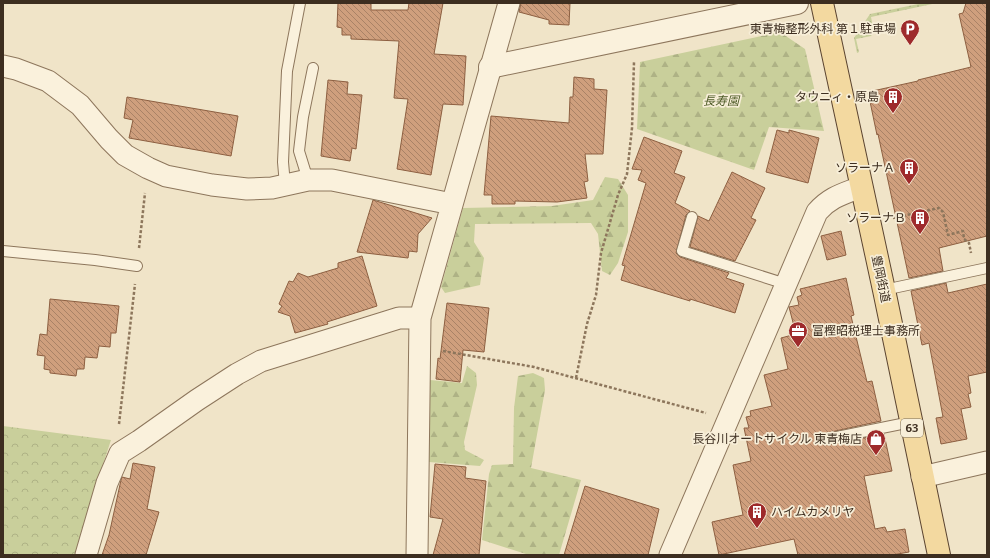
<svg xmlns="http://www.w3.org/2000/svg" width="990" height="558" font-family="Bitter,'Noto Sans JP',serif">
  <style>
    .grass { fill: url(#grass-dots) }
    .forest { fill: url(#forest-firs) }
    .park { fill: url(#park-crowns) }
    .building { fill: url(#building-back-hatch); stroke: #8d5f41 }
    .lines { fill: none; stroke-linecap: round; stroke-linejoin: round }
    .service-casing { stroke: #8d765c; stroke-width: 12 }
    .minor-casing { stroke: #8d765c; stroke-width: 23 }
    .tertiary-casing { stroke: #8d765c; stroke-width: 24 }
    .primary-casing { stroke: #5b4430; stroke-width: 24 }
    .path { stroke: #8d765c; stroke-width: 2.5; stroke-dasharray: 3 2; stroke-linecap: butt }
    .service { stroke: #faf1dc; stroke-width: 10 }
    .minor { stroke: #faf1dc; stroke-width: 21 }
    .tertiary { stroke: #faf1dc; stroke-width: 22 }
    .primary { stroke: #f3d9a0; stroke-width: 22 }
    .labels { text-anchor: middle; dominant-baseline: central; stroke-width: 3.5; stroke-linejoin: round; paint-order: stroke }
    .shield { fill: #f7eed8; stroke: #756857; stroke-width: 1 }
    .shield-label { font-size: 11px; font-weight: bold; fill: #3d2e20 }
    .poi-label { font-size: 12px; fill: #3d2e20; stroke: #f7eed8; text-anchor: end }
    .park-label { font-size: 12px; font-style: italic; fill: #4d5a26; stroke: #f7eed8 }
    .street-label { font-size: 12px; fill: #3d2e20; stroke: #f7eed8 }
  </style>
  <defs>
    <pattern id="grass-dots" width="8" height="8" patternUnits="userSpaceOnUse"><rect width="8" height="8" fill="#c9cf9b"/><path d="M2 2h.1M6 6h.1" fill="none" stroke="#aeb285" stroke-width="1.8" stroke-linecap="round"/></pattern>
    <pattern id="forest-firs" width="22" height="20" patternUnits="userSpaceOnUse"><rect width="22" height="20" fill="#c9cf9b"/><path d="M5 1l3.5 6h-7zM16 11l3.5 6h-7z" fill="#aeb285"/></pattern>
    <pattern id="park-crowns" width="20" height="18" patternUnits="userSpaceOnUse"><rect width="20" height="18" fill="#c9cf9b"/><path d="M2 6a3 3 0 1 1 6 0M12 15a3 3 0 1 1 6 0" fill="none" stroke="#aeb285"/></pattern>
    <pattern id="building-back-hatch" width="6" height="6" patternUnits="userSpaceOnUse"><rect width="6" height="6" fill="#cf9f7d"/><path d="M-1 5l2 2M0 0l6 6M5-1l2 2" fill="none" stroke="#a98266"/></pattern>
  </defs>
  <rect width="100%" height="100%" fill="#f0e4c8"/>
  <path class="grass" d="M923 3H937L871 17 874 32 871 36 856 39 859 52 857 53 854 38 870 14Z"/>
  <path class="forest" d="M780 32 805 49 824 131 769 127 754 170 637 129 640 62Z
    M605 177 618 179 628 195V232L618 263 610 275 602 271 598 234 591 223 475 224 474 242 484 258 480 285 445 293 441 287 463 208 552 206 593 200Z
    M467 366 476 373 477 385 464 442 465 450 484 460 480 466 429 462 430 380 462 383Z
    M533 373 544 378 545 390 531 468 581 480 559 555H529L482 540 489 474 492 465 513 464 514 408 518 376Z"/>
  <path class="park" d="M3 426 111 440 89 507 77 555H3Z"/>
  <path class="building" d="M338 3H371V10H408L409 3H443L434 54 466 56 463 105 443 104 431 175 397 169 408 99 394 98 399 41 351 39V35H342V28L337 27Z
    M521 3H570L569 25 549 24V20L519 12Z
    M966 3H987V236L939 248 943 271 909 278 878 134 877 135 868 92 918 81V80L971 67 959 14 963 13Z
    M574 77 594 79V89L607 90 603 154H585L588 181 584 182 587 198 557 202 515 201V204H492V195H484L491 116 569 123 570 97H573Z
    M328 80 348 82 347 94 362 95 356 149 352 148 350 161 321 156Z
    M127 97 238 116 231 156 129 138 133 120 124 118Z
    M777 130 789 133V130L819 138 808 183 766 172Z
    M644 137 682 151 674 173 685 177 675 203 690 211 686 215 676 253 680 257 729 273 726 278 744 284 735 313 690 299V301L621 280 625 266 622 265 646 183 638 180 642 170 632 169Z
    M732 172 765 188 751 218 756 220 735 261 690 247 698 216 709 221Z
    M373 200 432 218 418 234 417 252 409 251 408 258 357 252Z
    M841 231 846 255 827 260 821 236Z
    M362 256 377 306 327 322 328 324 295 333 290 316 278 312 282 306 279 304 289 281 293 282 298 273 308 277 338 268V263Z
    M846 278 854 315 851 316 867 382 872 381 881 421 826 433 821 437V441L825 445H828L884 434 892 471 864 476 875 529 885 527 887 532 905 529 909 552 892 555H798L794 539 719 555 712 522 743 515 733 465 751 461 744 428H749L746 417 751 416 750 411 772 406 764 375 788 369 781 338 796 334 789 307 799 305 797 297 802 295 800 289Z
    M946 283 948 293 987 284V372L968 376 971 393 968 394 971 407 961 409 967 439 941 444 936 418 943 417 937 385 929 343 922 345 911 291Z
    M50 299 119 306 116 333H111L110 347 99 346 97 358 85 357 84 369H77L76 376 50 373V370L44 369 45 356 37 355 40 334 47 335Z
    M447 303 489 308 484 352 463 350 460 382 436 379 438 358 440 359Z
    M133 463 155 467 147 509 159 512 146 555H102L109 535 121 480 122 477 130 479Z
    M435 464 466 467 465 478 486 481 479 555H433L443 519 430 517Z
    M585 486 659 509 648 555H564Z"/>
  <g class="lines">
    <g class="service-casing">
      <path id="service" d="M308 180 299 151 303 117 313 68
        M285 185 283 162 287 71 300 3
        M692 217 682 251 786 284
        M3 251 95 260 137 266
        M884 290 987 268
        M827 439 911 422"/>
    </g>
    <g class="minor-casing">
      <path id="minor" d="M3 66 16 69 48 81 80 105 109 139 125 155 148 168 166 176 212 185 247 189 272 188 308 180H332L452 204
        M922 477 987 462
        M86 555 107 483 120 453 139 441 197 400 237 374 261 361 399 318H420
        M417 555 420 318 509 3
        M670 555 817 212C830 197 843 194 861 187"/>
    </g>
    <g class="tertiary-casing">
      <path id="tertiary" d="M490 67 797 3"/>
    </g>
    <g class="primary-casing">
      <path id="primary" d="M822 3 884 290 939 555"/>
    </g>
    <path class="path" d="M893 218 939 208 943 212 948 235 963 231 964 239 969 243 971 253
      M139 248 145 193
      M443 351 534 367 706 413
      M576 378 587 324 596 295 601 253 618 195 627 174 632 128 634 62
      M119 424 135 284"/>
    <use href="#service" class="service"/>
    <use href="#minor" class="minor"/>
    <use href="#tertiary" class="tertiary"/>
    <use href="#primary" class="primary"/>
  </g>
  <defs>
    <g id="parking-pin" transform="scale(1)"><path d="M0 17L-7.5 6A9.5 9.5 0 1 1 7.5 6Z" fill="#9e2a2b" stroke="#f7eed8"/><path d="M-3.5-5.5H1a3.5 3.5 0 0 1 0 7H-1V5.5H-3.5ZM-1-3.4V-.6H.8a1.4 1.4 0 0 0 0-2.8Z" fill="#fff"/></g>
    <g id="building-pin" transform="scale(1)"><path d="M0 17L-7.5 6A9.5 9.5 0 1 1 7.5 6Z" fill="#9e2a2b" stroke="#f7eed8"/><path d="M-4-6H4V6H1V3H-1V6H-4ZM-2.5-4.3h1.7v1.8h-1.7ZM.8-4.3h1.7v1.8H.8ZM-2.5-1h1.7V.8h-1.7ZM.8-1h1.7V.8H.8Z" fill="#fff"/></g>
    <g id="office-pin" transform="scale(1)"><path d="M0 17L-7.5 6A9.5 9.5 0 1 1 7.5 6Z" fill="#9e2a2b" stroke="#f7eed8"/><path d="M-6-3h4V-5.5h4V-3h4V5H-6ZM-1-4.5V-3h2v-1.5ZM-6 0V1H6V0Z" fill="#fff"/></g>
    <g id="shop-pin" transform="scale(1)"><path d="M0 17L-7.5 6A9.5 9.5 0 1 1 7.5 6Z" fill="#9e2a2b" stroke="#f7eed8"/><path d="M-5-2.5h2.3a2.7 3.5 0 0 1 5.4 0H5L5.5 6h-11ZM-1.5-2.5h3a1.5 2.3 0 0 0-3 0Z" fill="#fff"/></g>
  </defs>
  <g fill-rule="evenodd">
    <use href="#parking-pin" x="910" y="29"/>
    <use href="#building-pin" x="893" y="97"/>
    <use href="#building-pin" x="909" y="168"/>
    <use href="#building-pin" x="920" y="218"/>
    <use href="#office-pin" x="798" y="331"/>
    <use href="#shop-pin" x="876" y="439"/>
    <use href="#building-pin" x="757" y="512"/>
  </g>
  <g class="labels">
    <rect class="shield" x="901" y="419" width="22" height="18" rx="3"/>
    <g class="shield-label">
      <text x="912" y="428">63</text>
    </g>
    <g class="poi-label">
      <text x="896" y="29">東青梅整形外科 第１駐車場</text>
      <text x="879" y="97">タウニィ・原島</text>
      <text x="895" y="168">ソラーナＡ</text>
      <text x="906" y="218">ソラーナＢ</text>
      <text x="812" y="331" text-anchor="start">富樫昭税理士事務所</text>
      <text x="862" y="439">長谷川オートサイクル 東青梅店</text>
      <text x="771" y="512" text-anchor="start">ハイムカメリヤ</text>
    </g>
    <g class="park-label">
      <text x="721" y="101">長寿園</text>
    </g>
    <g class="street-label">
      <text transform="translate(881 279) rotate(78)">豊岡街道</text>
    </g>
  </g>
  <rect width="990" height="558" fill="none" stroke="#3d2e20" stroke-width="8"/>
</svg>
